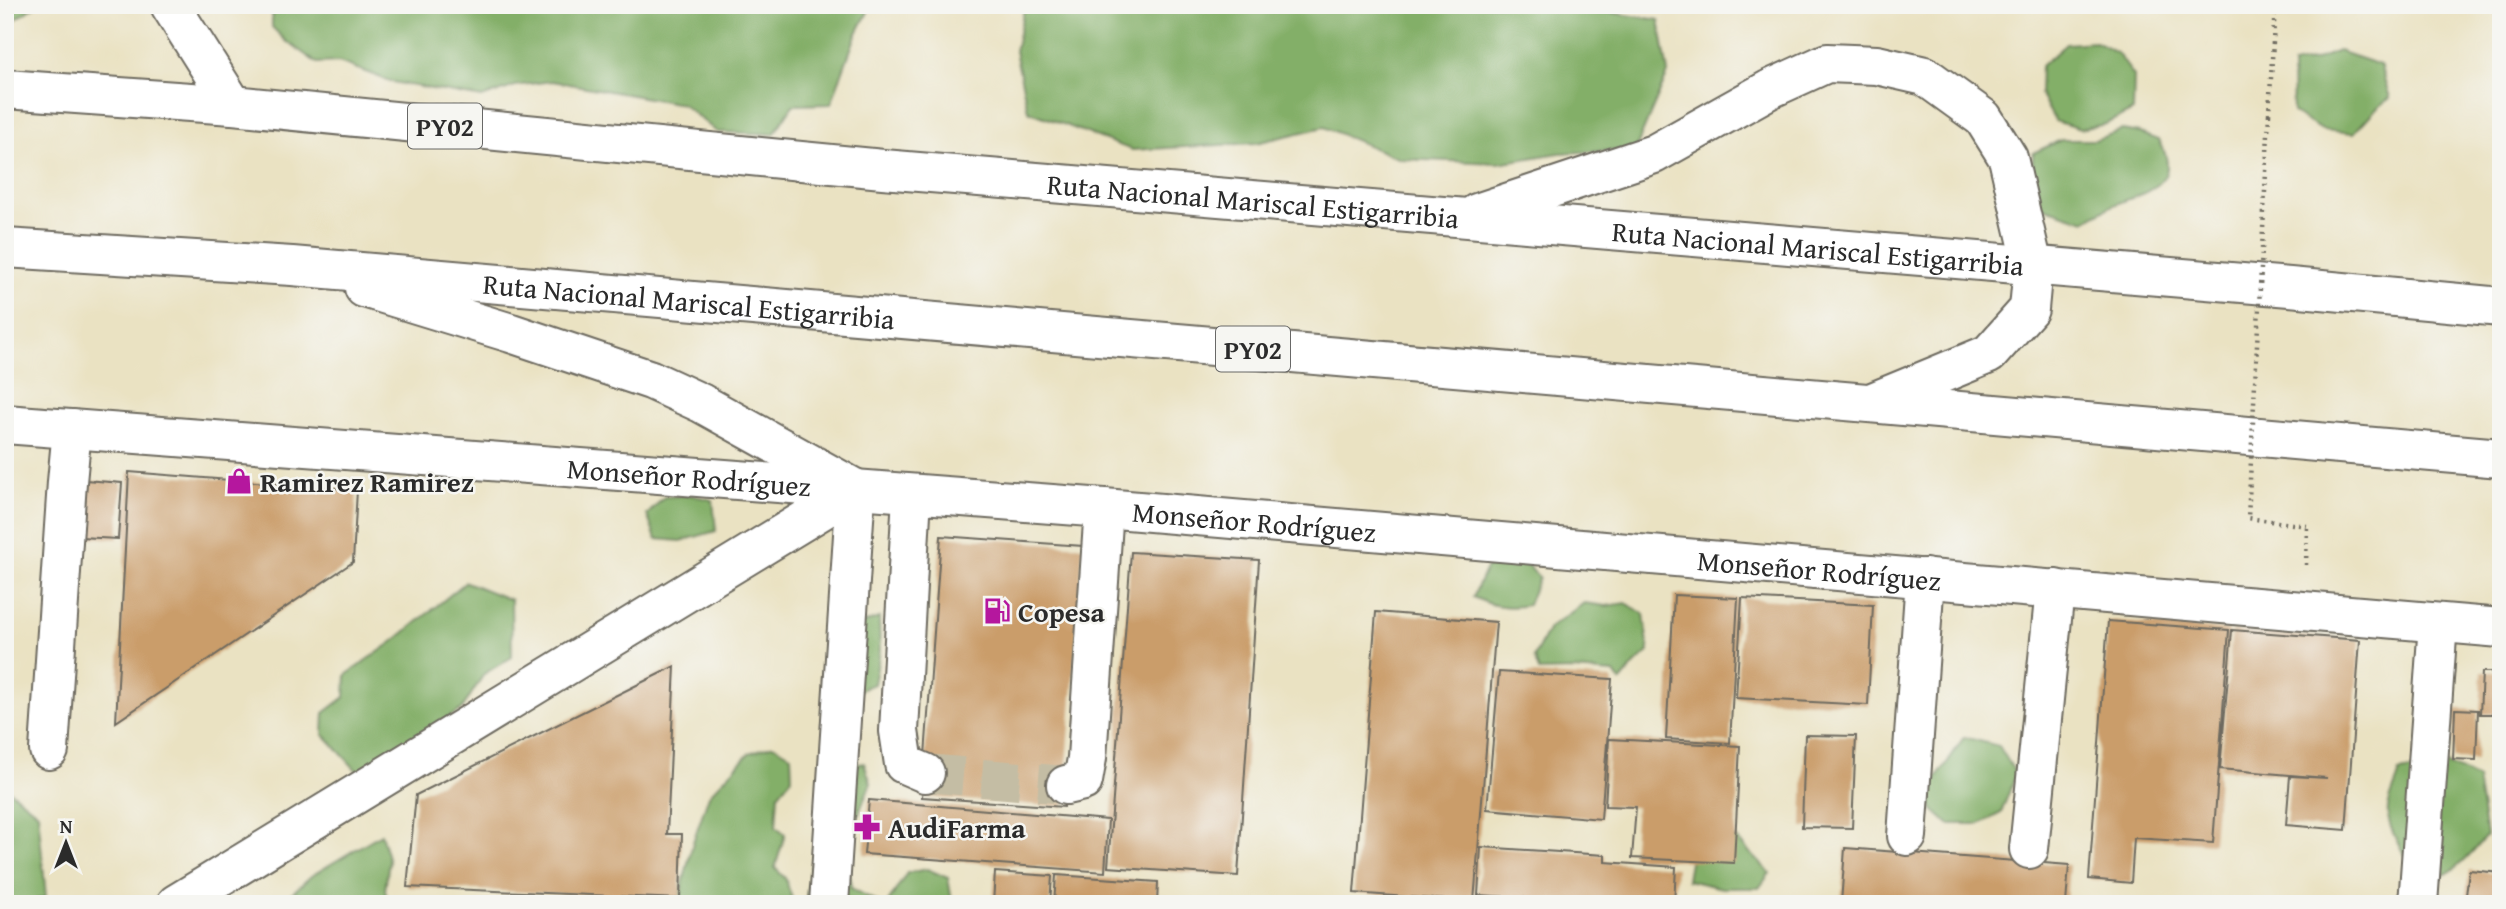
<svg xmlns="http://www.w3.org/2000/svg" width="2506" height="909" font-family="'Gentium Book Plus',serif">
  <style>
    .forest { fill: #83af67; stroke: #576d49; stroke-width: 2 }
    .building { fill: #ca9d6a }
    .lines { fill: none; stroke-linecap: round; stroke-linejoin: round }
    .minor-tunnel { stroke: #c4bda4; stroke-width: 38; stroke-dasharray: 38 19; stroke-linecap: butt }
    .minor-casing { stroke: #6e6b60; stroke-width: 42 }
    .highway-casing { stroke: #6e6b60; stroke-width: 42 }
    .path { stroke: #6e6b60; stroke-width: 4.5; stroke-dasharray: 2 5; stroke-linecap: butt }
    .minor { stroke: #fff; stroke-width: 38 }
    .highway { stroke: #fff; stroke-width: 38 }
    .path-bridge { stroke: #6e6b60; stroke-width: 4.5; stroke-dasharray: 2 5; stroke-linecap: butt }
    .labels { text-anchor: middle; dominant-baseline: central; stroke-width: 5; stroke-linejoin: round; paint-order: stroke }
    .shield { fill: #f6f6f2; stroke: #686867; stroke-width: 2 }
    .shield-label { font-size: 26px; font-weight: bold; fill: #2b2b2b }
    .street-label { font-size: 28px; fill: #2b2b2b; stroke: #f6f6f2 }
    .poi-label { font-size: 28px; font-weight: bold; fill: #2b2b2b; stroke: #f6f6f2; text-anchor: start }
  </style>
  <rect width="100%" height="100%" fill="#f6f6f2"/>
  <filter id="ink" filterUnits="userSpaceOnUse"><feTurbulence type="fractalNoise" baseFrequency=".0143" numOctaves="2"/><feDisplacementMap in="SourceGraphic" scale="14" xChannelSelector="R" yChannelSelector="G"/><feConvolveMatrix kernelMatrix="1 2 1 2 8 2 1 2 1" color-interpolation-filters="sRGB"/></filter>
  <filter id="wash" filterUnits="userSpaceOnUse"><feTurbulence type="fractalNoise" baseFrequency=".00686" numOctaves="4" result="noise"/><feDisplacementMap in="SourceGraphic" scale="28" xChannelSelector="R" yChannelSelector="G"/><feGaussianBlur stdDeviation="1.57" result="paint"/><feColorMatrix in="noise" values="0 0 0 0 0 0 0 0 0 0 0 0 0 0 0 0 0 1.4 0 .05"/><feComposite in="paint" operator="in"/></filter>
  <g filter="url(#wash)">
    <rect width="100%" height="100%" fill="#eae2c2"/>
    <path class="forest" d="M5 5H36L5 27Z
      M272 5H868V12L856 35 831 104 793 105 774 134 717 132 682 104 552 81 515 86 482 98 392 82 339 62 317 63 286 41 272 27Z
      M1025 5H1562L1659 20 1668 73 1635 150 1560 153 1498 163 1400 159 1324 127 1256 143 1132 150 1028 111 1015 51Z
      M2095 42 2117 53 2134 76 2133 111 2106 124 2080 129 2055 121 2040 94 2041 66 2066 44Z
      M2338 51 2380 65 2390 98 2372 113 2354 133 2322 130 2293 113 2292 65 2315 60Z
      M2122 130 2140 133 2159 140C2184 185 2147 191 2114 205 2104 209 2095 215 2085 221L2040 206 2032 187 2033 153 2061 140H2095Z
      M691 495 713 500 716 531 681 541 656 539 647 515 664 497Z
      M1500 553 1524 562 1539 577 1528 605C1508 609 1492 606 1473 597L1485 570Z
      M466 582 511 600 512 657 484 674 462 709 359 773 323 734 324 713 345 697 346 675 394 641Z
      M1584 603 1606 606 1626 603 1644 614 1649 651 1635 664 1620 682 1614 673 1573 670 1539 671 1534 657 1549 628Z
      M879 618 880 651 874 684 857 691 832 634Z
      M1964 737 1999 746 2016 774 2001 813 1980 824H1948L1932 809 1928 792Z
      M773 745 791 755 792 778 778 795 776 826 785 834 775 868 785 878 794 904H678L693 842 709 795 749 753Z
      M864 763 871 783 858 815 848 860 851 888 881 904H806C809 855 825 811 844 766Z
      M2447 764 2477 779 2486 836C2476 848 2454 875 2437 877 2414 880 2385 829 2388 808 2390 796 2397 783 2400 772Z
      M5 787 38 813 46 897 24 904H5Z
      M1725 827 1770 873 1759 888H1722L1687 880 1690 861Z
      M381 834 389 861 385 890 389 904H280L311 876Z
      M927 869 948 878 952 901 949 904H887L907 873Z"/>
    <g id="blocks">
      <path class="building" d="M129 472 357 490 353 562 116 722Z
        M85 480 122 483 118 539 80 537Z
        M941 536 1083 546 1064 807 922 797Z
        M1131 552 1259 560 1238 876 1108 867Z
        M1674 595 1738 598 1730 743 1666 739Z
        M1742 598 1873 605 1868 705 1736 698Z
        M1376 612 1496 622 1474 902 1354 893Z
        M2108 621 2229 630 2213 843 2134 838 2131 883 2089 879Z
        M2232 630 2360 640 2346 830 2286 825 2290 776 2327 778 2220 769Z
        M675 666 667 834H682L680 899 407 887 416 795Z
        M1499 672 1612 679 1601 819 1487 809Z
        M2482 672H2501V714H2480Z
        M2455 709 2478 710 2476 760 2453 759Z
        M1805 735 1856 736 1852 828 1802 827Z
        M1609 739 1740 746 1734 863 1632 858 1636 807 1605 806Z
        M869 800 1108 820 1105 872 864 854Z
        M1481 847 1605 855V862L1676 867 1674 904H1619L1478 895Z
        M1845 848 2069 865 2066 904H1841Z
        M2469 870 2501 873V904H2465Z
        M995 872 1052 876 1050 904H993Z
        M1056 875 1158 882 1157 904H1054Z"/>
    </g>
  </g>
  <g filter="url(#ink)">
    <use href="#blocks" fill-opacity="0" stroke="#6e6b60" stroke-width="2"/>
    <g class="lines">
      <path class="minor-tunnel" d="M925 773 1066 785"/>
      <g class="minor-casing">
        <g id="minor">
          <path id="s1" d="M5 424 1104 508 2501 628"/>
          <path d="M912 495 899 731 904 764 925 773"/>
          <path d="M49 750 67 482 72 429"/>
          <path d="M1066 785 1083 781 1087 758 1104 508"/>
          <path d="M1907 836 1925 578"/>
          <path d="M2029 849 2055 589"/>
          <path d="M176 904 856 489"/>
          <path d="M829 904 856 489"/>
          <path d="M2418 904 2438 623"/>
        </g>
      </g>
      <g class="highway-casing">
        <g id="highway">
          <path d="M170 5 233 105"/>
          <path id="s2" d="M5 89 233 105 883 169 2290 287 2501 307"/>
          <path d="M1477 213 1654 154 1770 89 1827 63 1877 65 1925 76 1983 118 2008 158 2033 266 2029 309 1989 354 1875 401"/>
          <path id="s3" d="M5 248 292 266 2501 458"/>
          <path d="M364 288 511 333 651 380 701 403 856 489"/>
        </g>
      </g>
      <path class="path" d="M2269 114 2275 5
        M2306 565 2307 526"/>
      <use href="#minor" class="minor"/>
      <use href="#highway" class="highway"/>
      <path class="path-bridge" d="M2269 114 2248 518 2307 526"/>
    </g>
  </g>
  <defs>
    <g id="shop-bare" transform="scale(2.1)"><path d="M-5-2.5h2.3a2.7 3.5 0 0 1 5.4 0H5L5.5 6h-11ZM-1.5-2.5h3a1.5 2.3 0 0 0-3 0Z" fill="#b5179e" stroke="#f6f6f2" stroke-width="2.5" paint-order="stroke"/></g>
    <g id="fuel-bare" transform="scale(2.1)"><path d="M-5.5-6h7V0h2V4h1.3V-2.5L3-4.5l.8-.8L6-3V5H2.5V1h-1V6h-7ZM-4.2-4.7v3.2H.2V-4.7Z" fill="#b5179e" stroke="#f6f6f2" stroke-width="2.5" paint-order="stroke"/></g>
    <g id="pharmacy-bare" transform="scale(2.1)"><path d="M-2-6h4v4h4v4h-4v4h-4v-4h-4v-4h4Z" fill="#b5179e" stroke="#f6f6f2" stroke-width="2.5" paint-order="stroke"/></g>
  </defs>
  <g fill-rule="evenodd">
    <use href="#shop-bare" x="239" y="481"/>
    <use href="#fuel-bare" x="997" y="611"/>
    <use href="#pharmacy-bare" x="867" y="827"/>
  </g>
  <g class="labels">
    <g class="shield">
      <rect x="408" y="103.5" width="74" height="45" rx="5"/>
      <rect x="1216" y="326.5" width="74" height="45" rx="5"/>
    </g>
    <g class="shield-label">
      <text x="445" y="126">PY02</text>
      <text x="1253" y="349">PY02</text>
    </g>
    <g class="street-label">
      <text stroke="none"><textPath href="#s2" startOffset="1253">Ruta Nacional Mariscal Estigarribia</textPath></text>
      <text stroke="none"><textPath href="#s2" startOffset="1820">Ruta Nacional Mariscal Estigarribia</textPath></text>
      <text stroke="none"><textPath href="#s3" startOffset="686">Ruta Nacional Mariscal Estigarribia</textPath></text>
      <text stroke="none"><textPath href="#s1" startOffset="686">Monseñor Rodríguez</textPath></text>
      <text stroke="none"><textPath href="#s1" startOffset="1253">Monseñor Rodríguez</textPath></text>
      <text stroke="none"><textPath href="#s1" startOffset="1820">Monseñor Rodríguez</textPath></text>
    </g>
    <g class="poi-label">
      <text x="260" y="481">Ramirez Ramirez</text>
      <text x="1018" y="611">Copesa</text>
      <text x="888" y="827">AudiFarma</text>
    </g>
  </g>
  <rect width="2506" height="909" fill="none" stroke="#f6f6f2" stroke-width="28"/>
  <g transform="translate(66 843)" stroke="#f6f6f2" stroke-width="5" paint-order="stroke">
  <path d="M0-5L12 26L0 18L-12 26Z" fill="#2b2b2b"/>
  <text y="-10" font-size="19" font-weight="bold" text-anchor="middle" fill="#2b2b2b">N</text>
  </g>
</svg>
